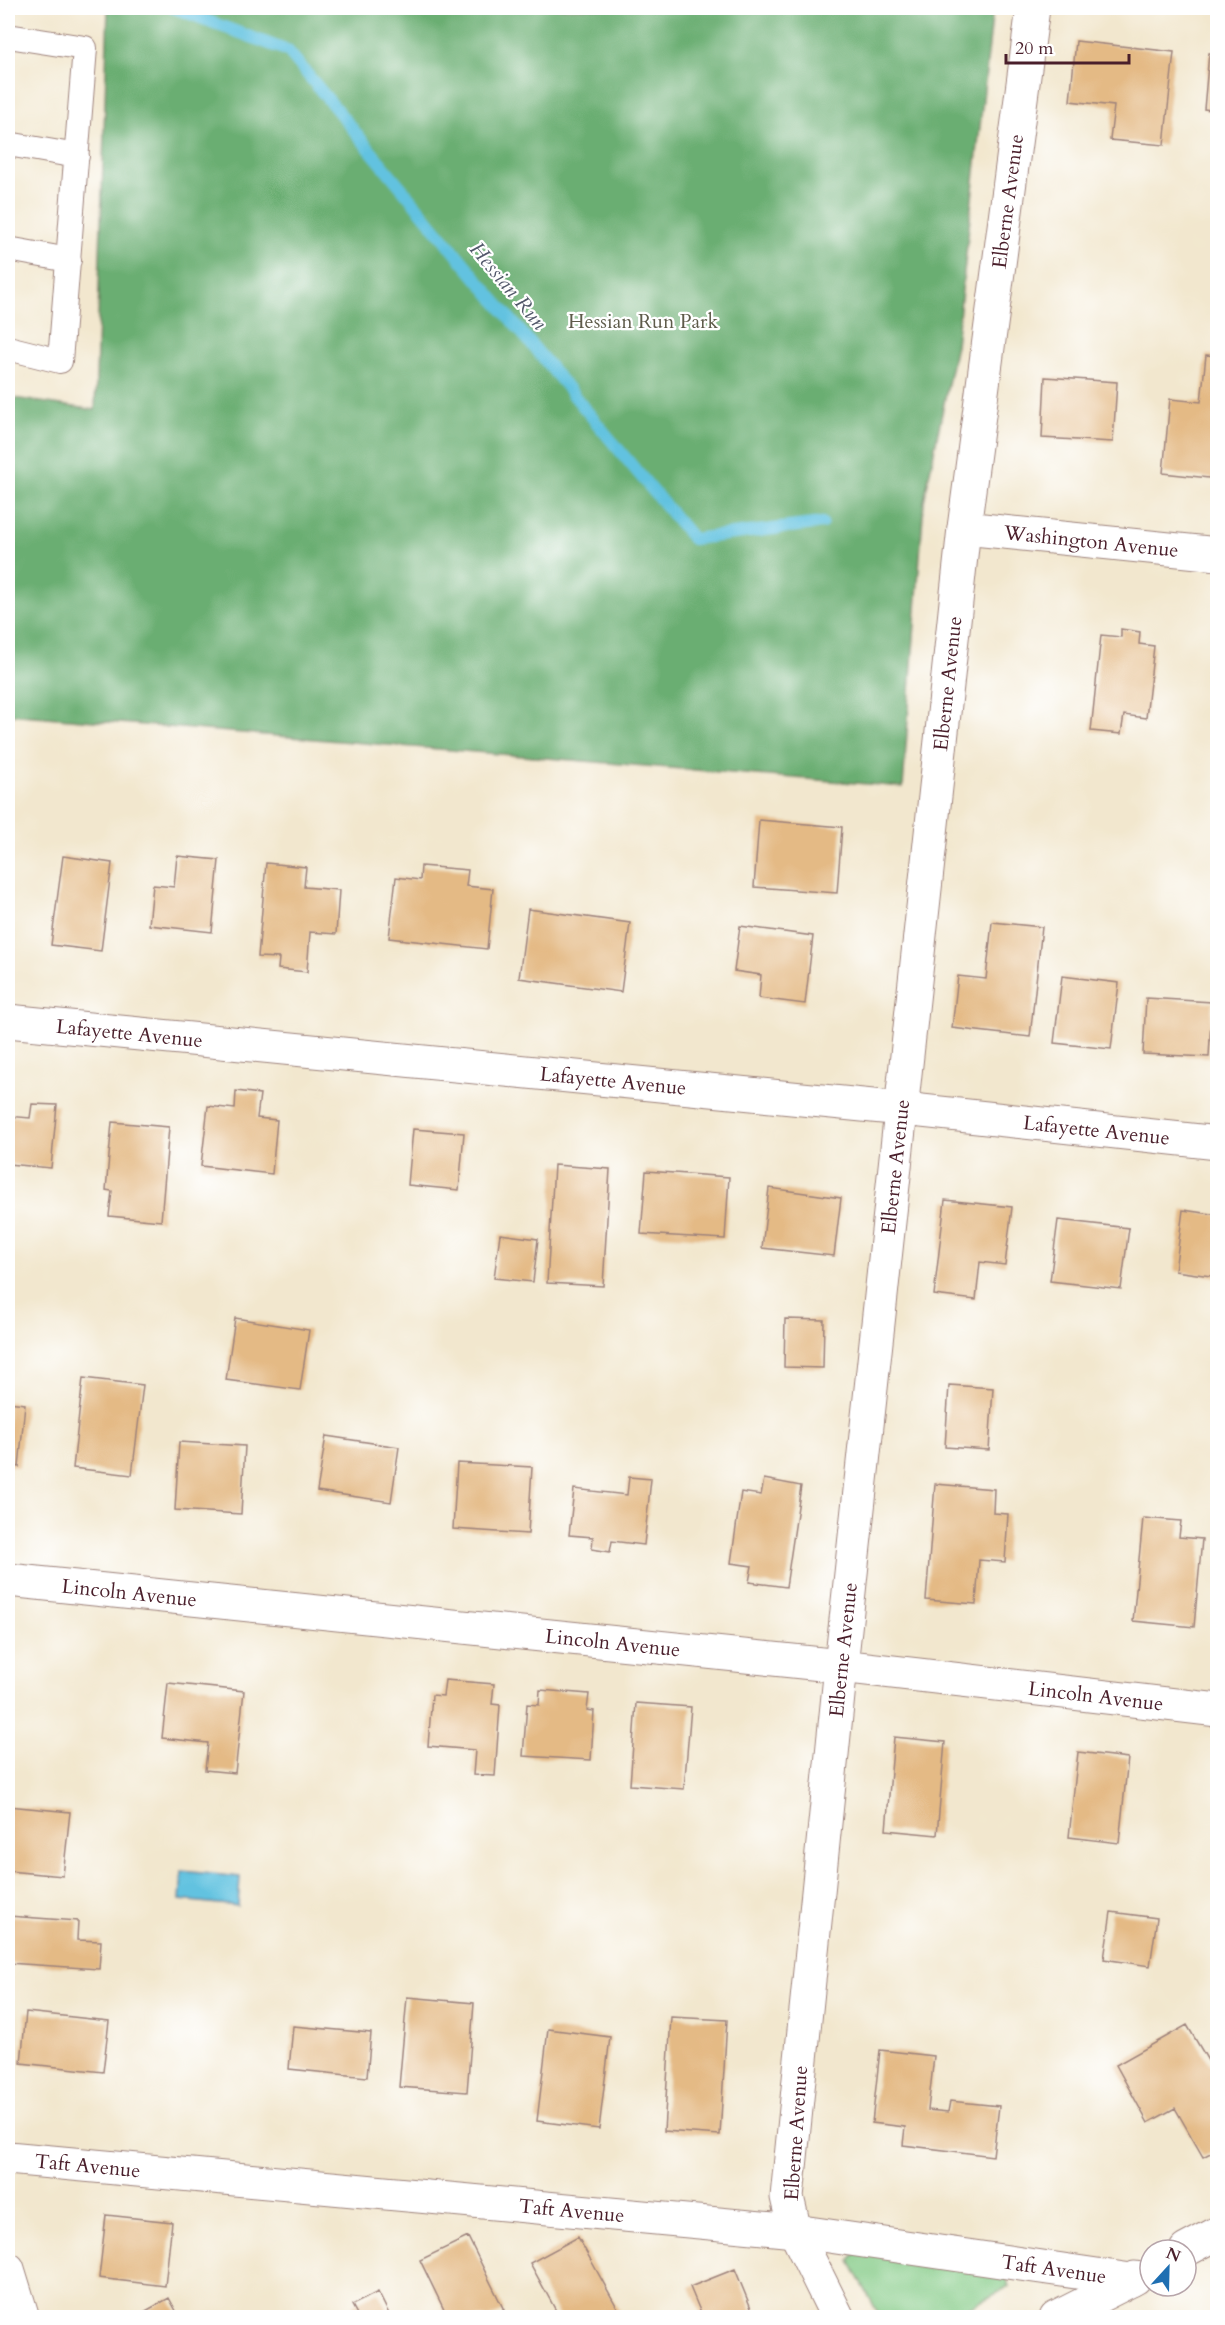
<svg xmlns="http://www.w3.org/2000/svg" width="1225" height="2325" font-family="Cardo,serif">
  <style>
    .green { fill: #83ca85; stroke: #667458; stroke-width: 1.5 }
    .forest { fill: #6aae72; stroke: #5a664e; stroke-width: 1.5 }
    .water { fill: #62c2e0; stroke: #567086; stroke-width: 1.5 }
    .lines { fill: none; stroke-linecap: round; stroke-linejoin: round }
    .stream { stroke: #62c2e0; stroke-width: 12 }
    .building { fill: #e4ba85 }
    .service-casing { stroke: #9e837c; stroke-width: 26 }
    .minor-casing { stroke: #9e837c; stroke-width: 35 }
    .secondary-casing { stroke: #9e837c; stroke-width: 35 }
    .service { stroke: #fff; stroke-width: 24 }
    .minor { stroke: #fff; stroke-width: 33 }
    .secondary { stroke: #fff; stroke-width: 33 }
    .labels { text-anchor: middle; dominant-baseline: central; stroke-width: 4.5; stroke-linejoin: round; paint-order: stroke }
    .street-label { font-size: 20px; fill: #4a1f2b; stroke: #fff }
    .park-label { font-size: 20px; fill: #5e5b4a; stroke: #fff }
    .water-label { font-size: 21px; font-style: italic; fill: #52586a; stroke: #fff }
  </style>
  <rect width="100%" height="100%" fill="#fff"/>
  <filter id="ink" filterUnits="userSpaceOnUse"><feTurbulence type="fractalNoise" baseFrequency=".0167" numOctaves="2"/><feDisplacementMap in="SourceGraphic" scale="12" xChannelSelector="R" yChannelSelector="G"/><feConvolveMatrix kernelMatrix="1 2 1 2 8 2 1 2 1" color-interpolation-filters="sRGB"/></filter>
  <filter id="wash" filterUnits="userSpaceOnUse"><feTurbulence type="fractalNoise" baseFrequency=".008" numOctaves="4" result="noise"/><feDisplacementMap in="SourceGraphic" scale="24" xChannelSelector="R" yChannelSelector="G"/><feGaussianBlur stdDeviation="1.35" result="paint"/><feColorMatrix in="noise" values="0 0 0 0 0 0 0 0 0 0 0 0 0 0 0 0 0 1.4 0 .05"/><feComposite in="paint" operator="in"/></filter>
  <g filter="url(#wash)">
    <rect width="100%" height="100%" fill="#f2e7ce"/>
    <path class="green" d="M856 2252 1005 2270 1009 2287 950 2317H880L850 2261Z"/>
    <path class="forest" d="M108 8H993L956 345 924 501 903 787 8 714V397L95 410Z"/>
    <path class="water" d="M182 1871 240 1877 238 1906 180 1900Z"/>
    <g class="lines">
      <path class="stream" d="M174 8 288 51 693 539 822 523"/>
    </g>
    <g id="blocks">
      <path class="building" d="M1076 41 1174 52 1164 145 1110 140 1114 106 1070 101Z
        M1209 53H1218V111L1204 109Z
        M1206 355 1218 356V479L1163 473 1170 399 1201 402Z
        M1045 377 1117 382 1113 442 1042 438Z
        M1121 629 1140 632 1139 644 1154 646 1146 718 1124 715 1121 734 1091 731 1101 635 1121 637Z
        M759 820 842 827 837 893 754 887Z
        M63 856 112 863 101 951 51 945Z
        M177 856 219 860 212 932 149 925 153 885 174 887Z
        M266 863 306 867 304 887 339 890 336 934 310 932 307 972 278 969 279 958 258 957Z
        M421 866 468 870 466 886 493 889 487 949 389 938 396 877 420 880Z
        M528 909 630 923 621 992 519 978Z
        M992 922 1042 927 1030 1037 952 1028 958 976 986 979Z
        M740 926 813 936 805 1004 759 998 761 975 734 971Z
        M1062 976 1119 983 1111 1049 1054 1043Z
        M1146 998 1212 1002 1209 1057 1143 1054Z
        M236 1091 260 1094 257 1118 277 1120 272 1174 201 1166 208 1106 235 1109Z
        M32 1104 57 1105 51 1168 8 1164V1116L30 1118Z
        M112 1122 169 1127 161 1221 109 1216 112 1191 106 1190Z
        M413 1129 464 1133 459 1190 408 1185Z
        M554 1165 610 1169 603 1286 547 1283Z
        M646 1171 729 1177 725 1239 641 1234Z
        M769 1188 841 1198 834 1256 762 1248Z
        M945 1200 1012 1207 1005 1265 980 1262 976 1300 934 1295Z
        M1183 1210 1218 1215V1277L1175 1271Z
        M1058 1220 1129 1228 1121 1289 1050 1281Z
        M500 1234 538 1239 533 1282 494 1278Z
        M235 1318 309 1330 300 1390 226 1380Z
        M785 1319 824 1320 823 1368 784 1367Z
        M83 1378 143 1385 132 1475 73 1468Z
        M949 1385 993 1388 989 1450 945 1447Z
        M8 1402 25 1404 19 1467 8 1466Z
        M326 1436 399 1447 391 1502 317 1491Z
        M179 1442 245 1446 241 1514 175 1510Z
        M457 1463 532 1467 528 1534 453 1529Z
        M629 1477 651 1479 644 1545 612 1541 610 1552 592 1549 593 1537 569 1535 574 1489 627 1495Z
        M764 1479 801 1486 786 1587 749 1582 752 1566 731 1563 741 1492 761 1495Z
        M935 1484 994 1489 993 1513 1008 1514 1005 1562 979 1560 976 1604 926 1600Z
        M1143 1518 1181 1521 1179 1537 1202 1539 1194 1627 1133 1621Z
        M445 1680 494 1684 492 1704 500 1705 495 1776 473 1775 475 1750 428 1746 432 1695 443 1696Z
        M168 1683 244 1691 235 1773 205 1770 208 1743 162 1738Z
        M540 1690 589 1694 587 1710 594 1711 591 1760 523 1756 527 1704 539 1705Z
        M636 1703 691 1707 684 1789 630 1785Z
        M894 1737 945 1742 937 1835 886 1830Z
        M1078 1752 1128 1758 1119 1843 1069 1837Z
        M8 1806 70 1812 63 1876 8 1871Z
        M1111 1912 1157 1918 1150 1966 1104 1959Z
        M8 1916 78 1921 77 1940 101 1941 99 1969 8 1963Z
        M407 1997 474 2003 467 2092 399 2087Z
        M26 2012 109 2021 103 2072 21 2063Z
        M671 2017 727 2020 720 2135 664 2131Z
        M1187 2025 1213 2069 1218 2067V2149L1203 2157 1175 2108 1148 2123 1116 2065Z
        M293 2026 371 2033 367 2077 289 2069Z
        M548 2029 610 2037 599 2129 537 2121Z
        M880 2050 934 2056 928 2110 948 2112 950 2101 999 2106 993 2156 903 2145 905 2127 872 2123Z
        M106 2215 172 2222 165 2286 99 2278Z
        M468 2237 504 2310 489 2318H448L420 2260Z
        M578 2237 623 2318H560L530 2263Z
        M735 2269 755 2318H703L690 2287Z
        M378 2292 391 2318H359L352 2305Z
        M169 2298 180 2318H133Z"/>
    </g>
  </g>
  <g filter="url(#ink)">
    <use href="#blocks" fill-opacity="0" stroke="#9e837c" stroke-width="1.5"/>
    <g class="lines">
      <g class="service-casing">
        <path id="service" d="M8 36 85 48 60 361 8 348
          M8 144 77 156
          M8 249 69 260"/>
      </g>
      <g class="minor-casing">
        <g id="minor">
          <path id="s1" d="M964 528 1218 554"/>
          <path id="s2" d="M8 1021 903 1109 1218 1143"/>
          <path id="s3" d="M8 1580 841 1666 1218 1710"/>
          <path id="s4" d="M8 2158 795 2231 1131 2280"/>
          <path d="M1186 2250 1218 2233"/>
          <path id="s5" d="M838 2318 795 2231 787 2197 841 1666 964 528 1033 8"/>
          <path d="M1056 2318 1135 2278"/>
        </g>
      </g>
      <g class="secondary-casing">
        <path id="secondary" d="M8 2269 23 2318"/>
      </g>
      <use href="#service" class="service"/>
      <use href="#minor" class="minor"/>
      <use href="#secondary" class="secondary"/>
    </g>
  </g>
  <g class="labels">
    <g class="street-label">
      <text stroke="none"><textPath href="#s5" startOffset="2140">Elberne Avenue</textPath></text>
      <text stroke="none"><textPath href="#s1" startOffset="128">Washington Avenue</textPath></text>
      <text stroke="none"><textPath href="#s5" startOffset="1654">Elberne Avenue</textPath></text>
      <text stroke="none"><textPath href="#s2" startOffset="122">Lafayette Avenue</textPath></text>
      <text stroke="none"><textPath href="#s2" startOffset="608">Lafayette Avenue</textPath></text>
      <text stroke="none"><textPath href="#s2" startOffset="1094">Lafayette Avenue</textPath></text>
      <text stroke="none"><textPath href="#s5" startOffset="1168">Elberne Avenue</textPath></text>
      <text stroke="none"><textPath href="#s3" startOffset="122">Lincoln Avenue</textPath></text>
      <text stroke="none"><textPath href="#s3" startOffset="608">Lincoln Avenue</textPath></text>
      <text stroke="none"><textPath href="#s5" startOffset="682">Elberne Avenue</textPath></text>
      <text stroke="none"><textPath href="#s3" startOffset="1094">Lincoln Avenue</textPath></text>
      <text transform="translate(796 2133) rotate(-86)">Elberne Avenue</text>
      <text stroke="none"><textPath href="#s4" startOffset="80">Taft Avenue</textPath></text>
      <text stroke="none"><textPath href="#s4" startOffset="566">Taft Avenue</textPath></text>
      <text stroke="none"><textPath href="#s4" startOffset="1052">Taft Avenue</textPath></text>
    </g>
    <g class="park-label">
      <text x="643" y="321">Hessian Run Park</text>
    </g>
    <g class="water-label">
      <text transform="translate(508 286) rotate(50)">Hessian Run</text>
    </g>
  </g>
  <rect width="1225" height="2325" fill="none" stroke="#fff" stroke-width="30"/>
  <g transform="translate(1168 2268) rotate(22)"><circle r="28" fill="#ffffff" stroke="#b7a5aa" stroke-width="1.5"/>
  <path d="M0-4.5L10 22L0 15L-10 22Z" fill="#1f6fb2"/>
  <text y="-9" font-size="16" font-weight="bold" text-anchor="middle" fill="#4a1f2b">N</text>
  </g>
  <path d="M1006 54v9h123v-9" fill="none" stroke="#4a1f2b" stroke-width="3"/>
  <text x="1015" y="54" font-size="18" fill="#4a1f2b" stroke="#ffffff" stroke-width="4.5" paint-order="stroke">20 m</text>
</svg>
